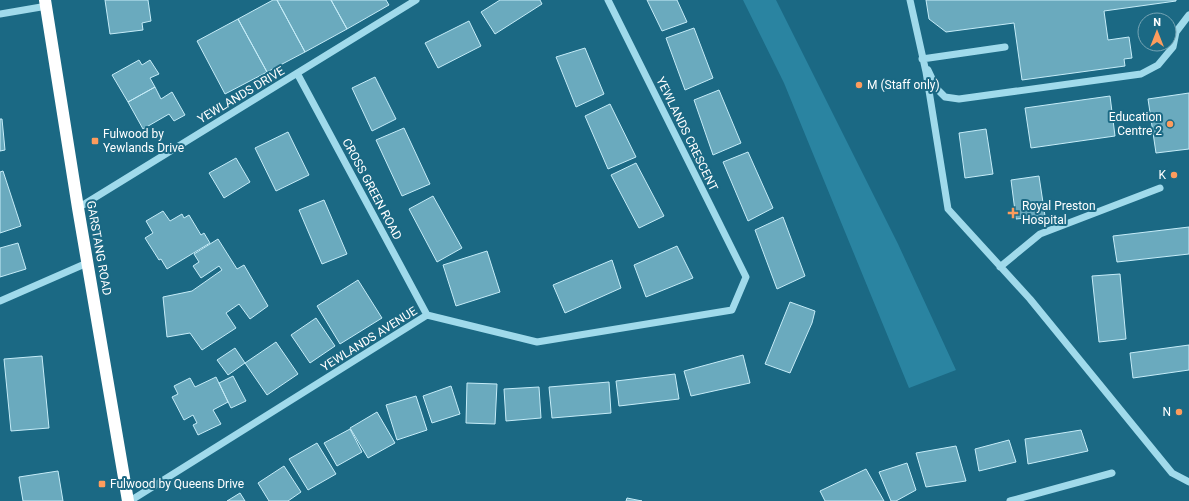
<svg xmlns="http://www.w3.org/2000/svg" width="1189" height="501" font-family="Roboto,sans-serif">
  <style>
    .green { fill: #2a84a1 }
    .building { fill: #6aaabe; stroke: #c5ecf8 }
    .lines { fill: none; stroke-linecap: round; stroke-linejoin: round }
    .minor { stroke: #a0daeb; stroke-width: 7 }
    .highway { stroke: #fff; stroke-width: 12 }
    .poi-dot { fill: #fd9c5d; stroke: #1b6984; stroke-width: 1.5 }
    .labels { text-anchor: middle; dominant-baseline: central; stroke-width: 4; stroke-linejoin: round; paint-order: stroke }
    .poi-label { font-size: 12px; fill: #fff; stroke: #1b6984; text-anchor: start }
    .street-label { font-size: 12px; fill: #fff; stroke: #1b6984 }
  </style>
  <rect width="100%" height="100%" fill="#1b6984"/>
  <path class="green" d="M743 0H776L898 244 956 370 909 388 784 83Z"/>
  <path class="building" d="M105 0H148L151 21 142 23 143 30 110 34Z
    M273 0H277L305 52 267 72 238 19Z
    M277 0H331L347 29 305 52Z
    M331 0H386L389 5 347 29Z
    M500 0H540L542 4 495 34 481 12Z
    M647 0H677L687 22 662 31Z
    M926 0H1176V1L1104 11 1108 40 1129 37 1132 58 1124 59 1125 66 1022 80 1014 23 946 32 929 19Z
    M238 19 267 72 225 94 197 41Z
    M469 21 481 46 438 68 425 43Z
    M694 28 713 78 685 90 666 38Z
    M585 48 604 94 576 107 556 57Z
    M139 60 142 65 150 60 159 74 150 78 155 87 128 102 112 75Z
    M375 77 396 119 372 131 352 88Z
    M155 87 161 99 172 92 185 115 174 121 169 114 143 129 128 102Z
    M719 90 741 143 713 155 694 100Z
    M1189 93V149L1156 153 1148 99Z
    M1110 96 1115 136 1031 148 1025 108Z
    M610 104 636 157 608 169 585 116Z
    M0 119H2L5 150 0 151Z
    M404 128 430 184 402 196 376 140Z
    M986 129 993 174 965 178 959 133Z
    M288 132 309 175 276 191 255 148Z
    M748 152 773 208 748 221 723 162Z
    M236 158 250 182 224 198 209 173Z
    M636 163 664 216 639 228 611 175Z
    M3 171 21 226 0 233V172Z
    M1039 176 1045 216 1016 219 1011 180Z
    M433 196 462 248 437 262 409 209Z
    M324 200 347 254 322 264 299 210Z
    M163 211 170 221 182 214 184 218 189 215 201 235 204 233 210 243 167 269 161 259 159 260 145 238 153 233 146 221Z
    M783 217 805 276 777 289 755 230Z
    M1189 227V254L1117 262 1113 236Z
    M218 239 237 269 244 265 268 306 250 319 239 304 226 313 236 328 202 350 190 333 167 337 163 297 192 291 222 270 219 266 201 278 193 266 199 262 194 254Z
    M18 243 26 269 0 277V248Z
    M677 246 693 278 646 297 634 265Z
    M487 251 500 292 456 306 443 265Z
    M612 260 621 288 565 313 553 285Z
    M1120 274 1126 339 1099 342 1092 276Z
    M358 280 382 318 340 344 317 306Z
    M790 302 815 311 812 323 790 373 765 364Z
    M316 318 335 346 310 363 291 335Z
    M276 342 298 374 267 395 245 363Z
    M1189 345V370L1133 378 1130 353Z
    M235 348 245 363 228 375 217 360Z
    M743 355 750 383 691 396 684 371Z
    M42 356 49 428 11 431 4 359Z
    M675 374 679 399 619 406 616 381Z
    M233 376 246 401 231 408 219 383Z
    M216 377 228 402 213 410 221 424 198 435 193 425 197 423 193 415 184 420 172 397 178 394 174 386 190 378 195 387Z
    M609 382 611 413 552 418 549 387Z
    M467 383 497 384 495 424 466 423Z
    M451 386 460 414 432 423 423 396Z
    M539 387 541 418 506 421 504 389Z
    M416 396 427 430 397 440 386 405Z
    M377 412 395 443 368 458 350 428Z
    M350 429 362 452 337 466 324 443Z
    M1081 430 1088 451 1028 464 1025 439Z
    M1009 440 1016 462 979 471 975 449Z
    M317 443 336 474 308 490 289 459Z
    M956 446 966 481 926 487 916 453Z
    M907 463 916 490 896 501H891L879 472Z
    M284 466 301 492 288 501H269L258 483Z
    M866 469 884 501H825L820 491Z
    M58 471 63 501H23L19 477Z
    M240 493 245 501H227Z
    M627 498 642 501H626Z"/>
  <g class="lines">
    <path class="minor" d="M910 0 926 72 948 209 1030 299 1172 473 1189 482
      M0 14 47 6
      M922 59 1005 47
      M928 70 937 89 945 97 959 99 1141 74 1158 65 1173 47 1176 32 1189 15
      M297 73 427 315
      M78 208 416 0
      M1000 267 1040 234 1160 188
      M0 301 87 263
      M130 501 427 315 537 342 732 310 746 277 608 0
      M1010 501 1112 473"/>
    <path class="highway" d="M45 0 78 208 128 501"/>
  </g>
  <g class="poi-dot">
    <circle cx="859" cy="85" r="4"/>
    <circle cx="1170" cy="124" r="4"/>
    <rect x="91" y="137" width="8" height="8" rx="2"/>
    <circle cx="1174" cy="175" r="4"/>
    <path d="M1011 207h4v4h4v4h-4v4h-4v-4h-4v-4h4z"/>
    <circle cx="1179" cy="412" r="4"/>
    <rect x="98" y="480" width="8" height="8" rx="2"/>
  </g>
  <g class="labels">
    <g class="poi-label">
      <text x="867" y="85">M (Staff only)</text>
      <text x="1162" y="117" text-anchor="end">Education<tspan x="1162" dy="14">Centre 2</tspan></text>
      <text x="103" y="134">Fulwood by<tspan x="103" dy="14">Yewlands Drive</tspan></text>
      <text x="1166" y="175" text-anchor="end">K</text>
      <text x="1022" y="206">Royal Preston<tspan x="1022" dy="14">Hospital</tspan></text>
      <text x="1171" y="412" text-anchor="end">N</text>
      <text x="110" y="484">Fulwood by Queens Drive</text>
    </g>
    <g class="street-label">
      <text transform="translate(241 95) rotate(-31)">YEWLANDS DRIVE</text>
      <text transform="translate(687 134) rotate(64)">YEWLANDS CRESCENT</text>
      <text transform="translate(372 189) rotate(62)">CROSS GREEN ROAD</text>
      <text transform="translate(99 248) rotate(80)">GARSTANG ROAD</text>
      <text transform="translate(369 339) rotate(-32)">YEWLANDS AVENUE</text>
    </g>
  </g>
  <g transform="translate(1157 32)"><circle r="19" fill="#1b6984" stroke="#76a5b5"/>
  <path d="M0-3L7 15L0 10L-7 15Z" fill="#fd9c5d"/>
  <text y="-6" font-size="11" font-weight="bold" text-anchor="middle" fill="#ffffff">N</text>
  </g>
</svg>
